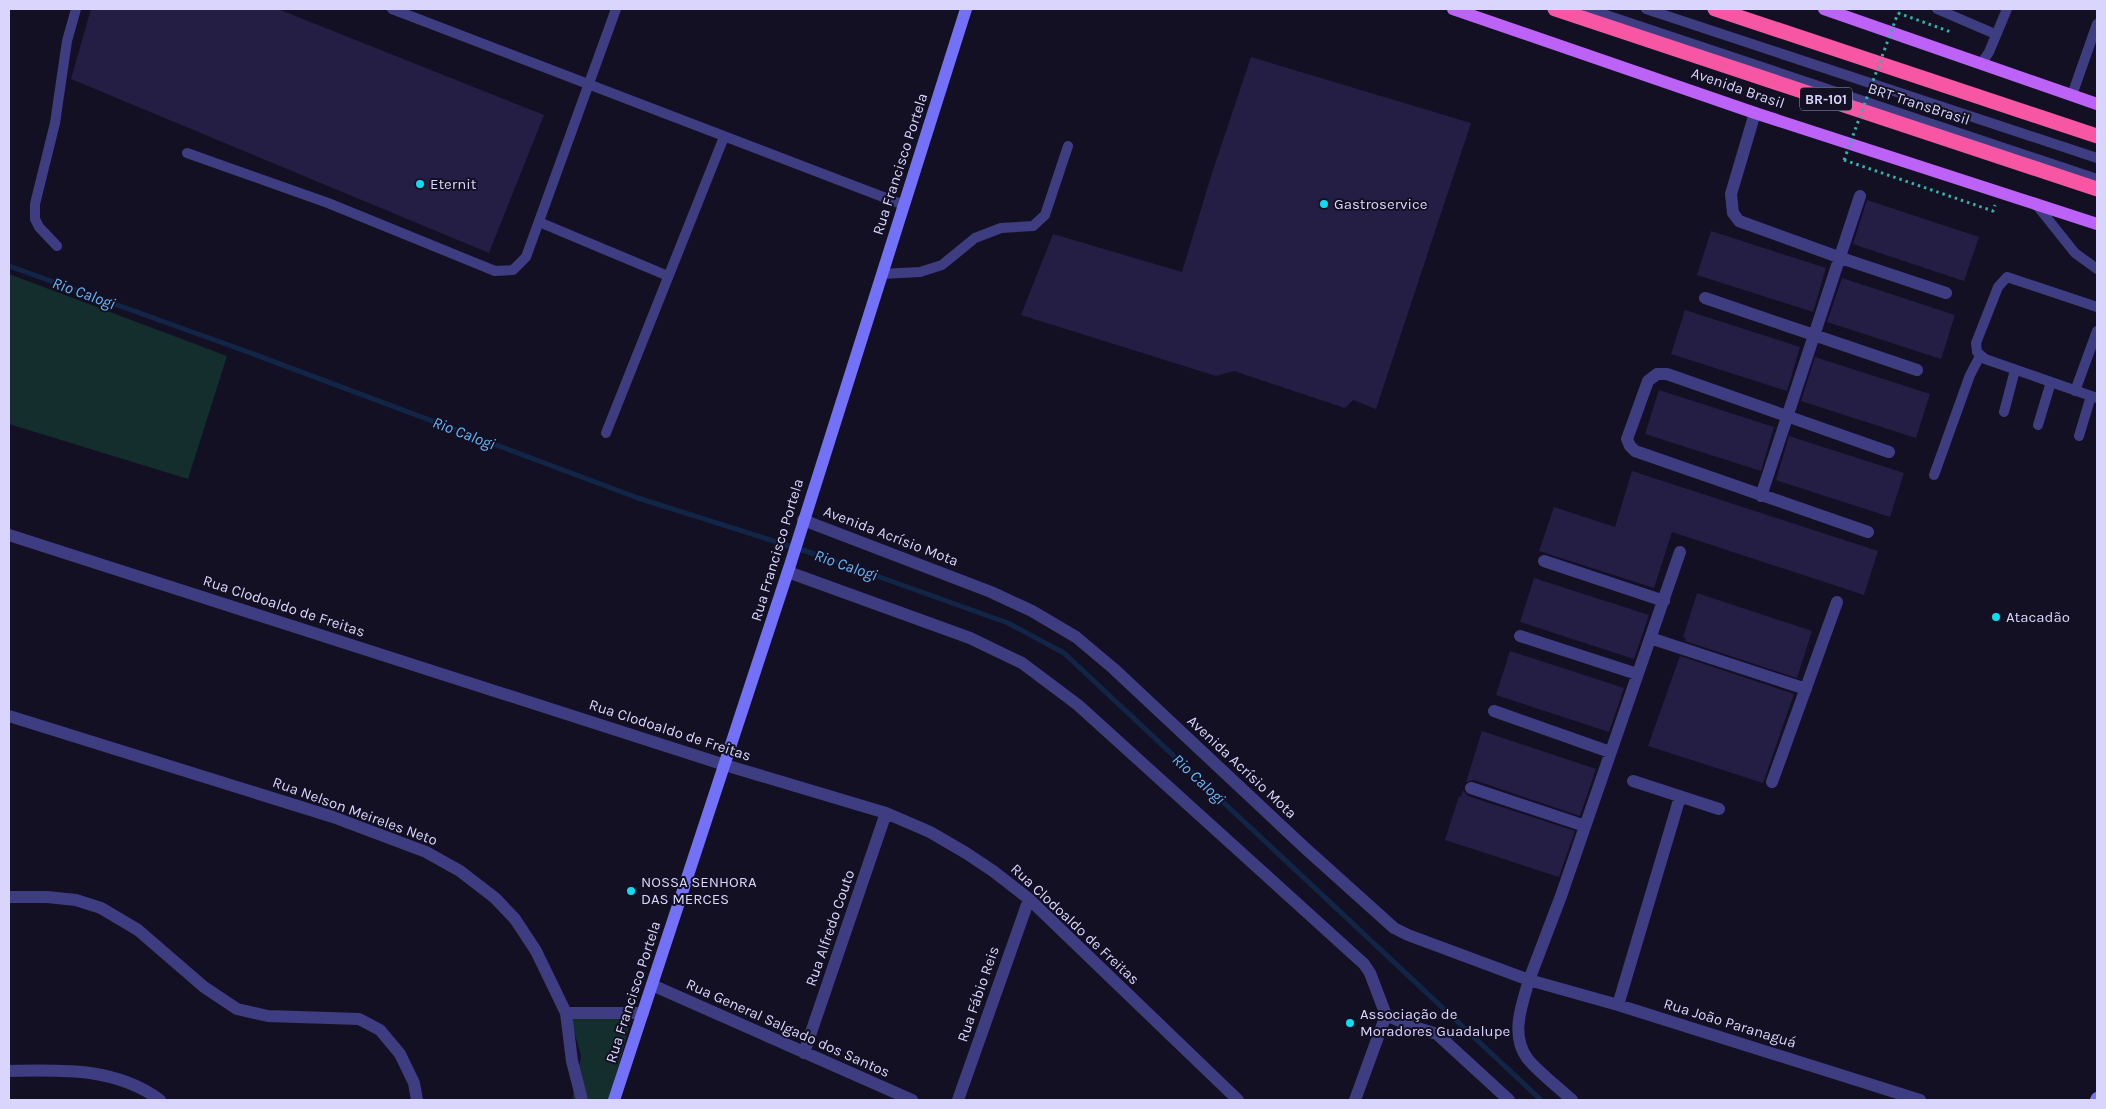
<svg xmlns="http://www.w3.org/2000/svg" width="2106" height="1109" font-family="Karla,sans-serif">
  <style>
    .green { fill: #132e2c }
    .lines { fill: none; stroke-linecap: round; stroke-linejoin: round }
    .stream { stroke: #112647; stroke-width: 5 }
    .building { fill: #241d44 }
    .path { stroke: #35b1a7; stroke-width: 3; stroke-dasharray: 2.5 4; stroke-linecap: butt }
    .lane { stroke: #3f3d81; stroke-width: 10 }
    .street { stroke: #3f3d81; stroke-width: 12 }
    .secondary { stroke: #7271f8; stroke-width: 12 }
    .primary { stroke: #bd62f7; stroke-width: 12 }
    .highway { stroke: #f756a5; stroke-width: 15 }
    .path-bridge { stroke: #35b1a7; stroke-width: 3; stroke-dasharray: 2.5 4; stroke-linecap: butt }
    .poi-dot { fill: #0cdef2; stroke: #131024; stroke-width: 2 }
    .labels { text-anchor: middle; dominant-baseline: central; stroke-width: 4; stroke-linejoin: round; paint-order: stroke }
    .shield { fill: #131024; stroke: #9e9abc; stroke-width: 1 }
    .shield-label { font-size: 14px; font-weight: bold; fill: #d9d5fd }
    .street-label { font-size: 15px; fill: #d9d5fd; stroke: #131024 }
    .poi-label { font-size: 15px; fill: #d9d5fd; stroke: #131024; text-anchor: start }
    .water-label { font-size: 16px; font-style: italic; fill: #68b7f7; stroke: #131024 }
  </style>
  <rect width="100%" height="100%" fill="#131024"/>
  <path class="green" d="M9 274 227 356 188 479 9 424Z
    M570 1016 631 1020 609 1100H572L581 1056Z"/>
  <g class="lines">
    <path class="stream" d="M9 266 248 352 638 498 821 556 1008 623 1064 653 1541 1100"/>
  </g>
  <path class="building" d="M91 9H278L544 115 489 253 71 79Z
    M1251 57 1471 123 1376 409 1353 400 1345 408 1234 371 1216 376 1021 315 1053 234 1182 272 1212 173Z
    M1867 200 1979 237 1964 281 1853 244Z
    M1711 231 1826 268 1813 312 1697 275Z
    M1842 278 1955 315 1941 359 1827 322Z
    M1685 310 1800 347 1787 391 1671 354Z
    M1815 357 1930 394 1916 438 1801 401Z
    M1659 390 1774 427 1761 471 1645 434Z
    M1789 436 1904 473 1890 517 1776 480Z
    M1632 471 1878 551 1864 595 1672 532 1654 588 1539 551 1554 507 1615 527Z
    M1534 578 1649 615 1634 659 1520 622Z
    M1697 593 1812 631 1797 678 1685 641 1686 638 1683 637Z
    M1510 651 1624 688 1609 732 1496 695Z
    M1680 656 1794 694 1763 783 1648 746Z
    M1482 731 1596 769 1580 816 1474 780 1466 782Z
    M1463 790 1468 796 1575 831 1559 877 1445 840 1459 796 1461 797Z"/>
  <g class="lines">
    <path class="path" d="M1898 13 1951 32
      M1844 160 1993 211 1995 205"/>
    <path class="lane" d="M392 9 904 205
      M1588 9 2097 179
      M1646 9 2097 158
      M1937 9 1995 34
      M1981 64 1989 52 2007 9
      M2072 95 2097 24
      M187 153 328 203 495 271 513 270 526 257 616 9
      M2035 203 2075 253 2097 269
      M539 222 668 276
      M57 246 39 227 35 219V204L55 123 67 41 76 9
      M882 274 920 272 942 265 975 238 1001 228 1033 226 1045 215 1068 146
      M2097 307 2007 277 1998 287 1976 343 1977 352 1985 359 2097 398
      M2075 391 2097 331
      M2004 412 2015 370
      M2038 425 2051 382
      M606 433 724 137
      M2079 436 2091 396
      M1934 475 1970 375 1980 356"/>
    <path class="street" d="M1755 113 1731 194 1733 213 1739 221 1841 258 1946 293
      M1705 298 1917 370
      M1761 496 1860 196
      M803 520 991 592 1032 611 1076 637 1114 669 1305 848 1394 928 1408 935 1529 980C1522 1005 1510 1034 1527 1058 1536 1070 1560 1089 1572 1100
      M1868 532 1635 451 1630 446 1627 439 1648 381 1657 374H1667L1889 452
      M9 535 725 765 886 813 930 832 966 853 993 871 1029 899 1238 1100
      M1680 552 1561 896 1529 980 1618 1005 1920 1100
      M1544 561 1664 601
      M788 572 970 638 1022 663 1078 705 1364 964 1370 973 1386 1015 1411 1026 1437 1034 1509 1100
      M1520 636 1637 674
      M1650 638 1806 689
      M1494 711 1610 752
      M9 716 333 817 426 852 460 871 495 898 515 919 536 951 566 1013 572 1061 582 1100
      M1633 781 1719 809
      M1772 782 1837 602
      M1471 788 1585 826
      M9 897H47L76 900 101 908 138 930 204 987 237 1009 268 1016 359 1019 380 1030 400 1054 414 1083 417 1100
      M652 985 912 1100
      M1618 1005 1680 797
      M566 1013H643
      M804 1053 886 813
      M9 1071C62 1070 115 1067 160 1100
      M958 1100 1029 899
      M1355 1100 1386 1015"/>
    <path class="secondary" d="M614 1100 790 565 966 9
      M2096 1100 2097 1098"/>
    <path class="primary" d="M1453 9 1755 113 2097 224
      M1824 9 2097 104"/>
    <path class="highway" d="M1555 9 2097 189
      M1715 9 2097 136"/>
    <path class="path-bridge" d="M1844 160 1898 13"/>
  </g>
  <g class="poi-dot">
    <circle cx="420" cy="184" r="5"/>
    <circle cx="1324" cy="204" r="5"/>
    <circle cx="1996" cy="617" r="5"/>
    <circle cx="631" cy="891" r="5"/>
    <circle cx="1350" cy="1023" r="5"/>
  </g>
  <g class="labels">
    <rect class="shield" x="1800" y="87.5" width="52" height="23" rx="4"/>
    <g class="shield-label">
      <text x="1826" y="99">BR-101</text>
    </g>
    <g class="street-label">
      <text transform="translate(1738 88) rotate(19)">Avenida Brasil</text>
      <text transform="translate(1919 104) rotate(18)">BRT TransBrasil</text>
      <text transform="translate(900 164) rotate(-72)">Rua Francisco Portela</text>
      <text transform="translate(891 536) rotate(21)">Avenida Acrísio Mota</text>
      <text transform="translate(777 550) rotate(-73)">Rua Francisco Portela</text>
      <text transform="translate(284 606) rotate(18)">Rua Clodoaldo de Freitas</text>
      <text transform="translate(670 730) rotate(18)">Rua Clodoaldo de Freitas</text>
      <text transform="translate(1242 767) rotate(43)">Avenida Acrísio Mota</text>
      <text transform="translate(355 811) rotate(20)">Rua Nelson Meireles Neto</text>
      <text transform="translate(1075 924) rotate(43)">Rua Clodoaldo de Freitas</text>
      <text transform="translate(830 928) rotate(-71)">Rua Alfredo Couto</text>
      <text transform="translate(633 992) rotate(-72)">Rua Francisco Portela</text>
      <text transform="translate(978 994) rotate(-71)">Rua Fábio Reis</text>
      <text transform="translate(1730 1023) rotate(17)">Rua João Paranaguá</text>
      <text transform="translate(788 1028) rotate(24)">Rua General Salgado dos Santos</text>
    </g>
    <g class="poi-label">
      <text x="430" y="184">Eternit</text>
      <text x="1334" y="204">Gastroservice</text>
      <text x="2006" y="617">Atacadão</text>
      <text x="641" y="882">NOSSA SENHORA<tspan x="641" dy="17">DAS MERCES</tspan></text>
      <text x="1360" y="1014">Associação de<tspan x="1360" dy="17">Moradores Guadalupe</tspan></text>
    </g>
    <g class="water-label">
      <text transform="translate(84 293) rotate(20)">Rio Calogi</text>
      <text transform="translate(464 433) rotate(21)">Rio Calogi</text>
      <text transform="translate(846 565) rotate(19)">Rio Calogi</text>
      <text transform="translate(1199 779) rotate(43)">Rio Calogi</text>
    </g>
  </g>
  <rect width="2106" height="1109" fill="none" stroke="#d9d5fd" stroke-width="20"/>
</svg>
